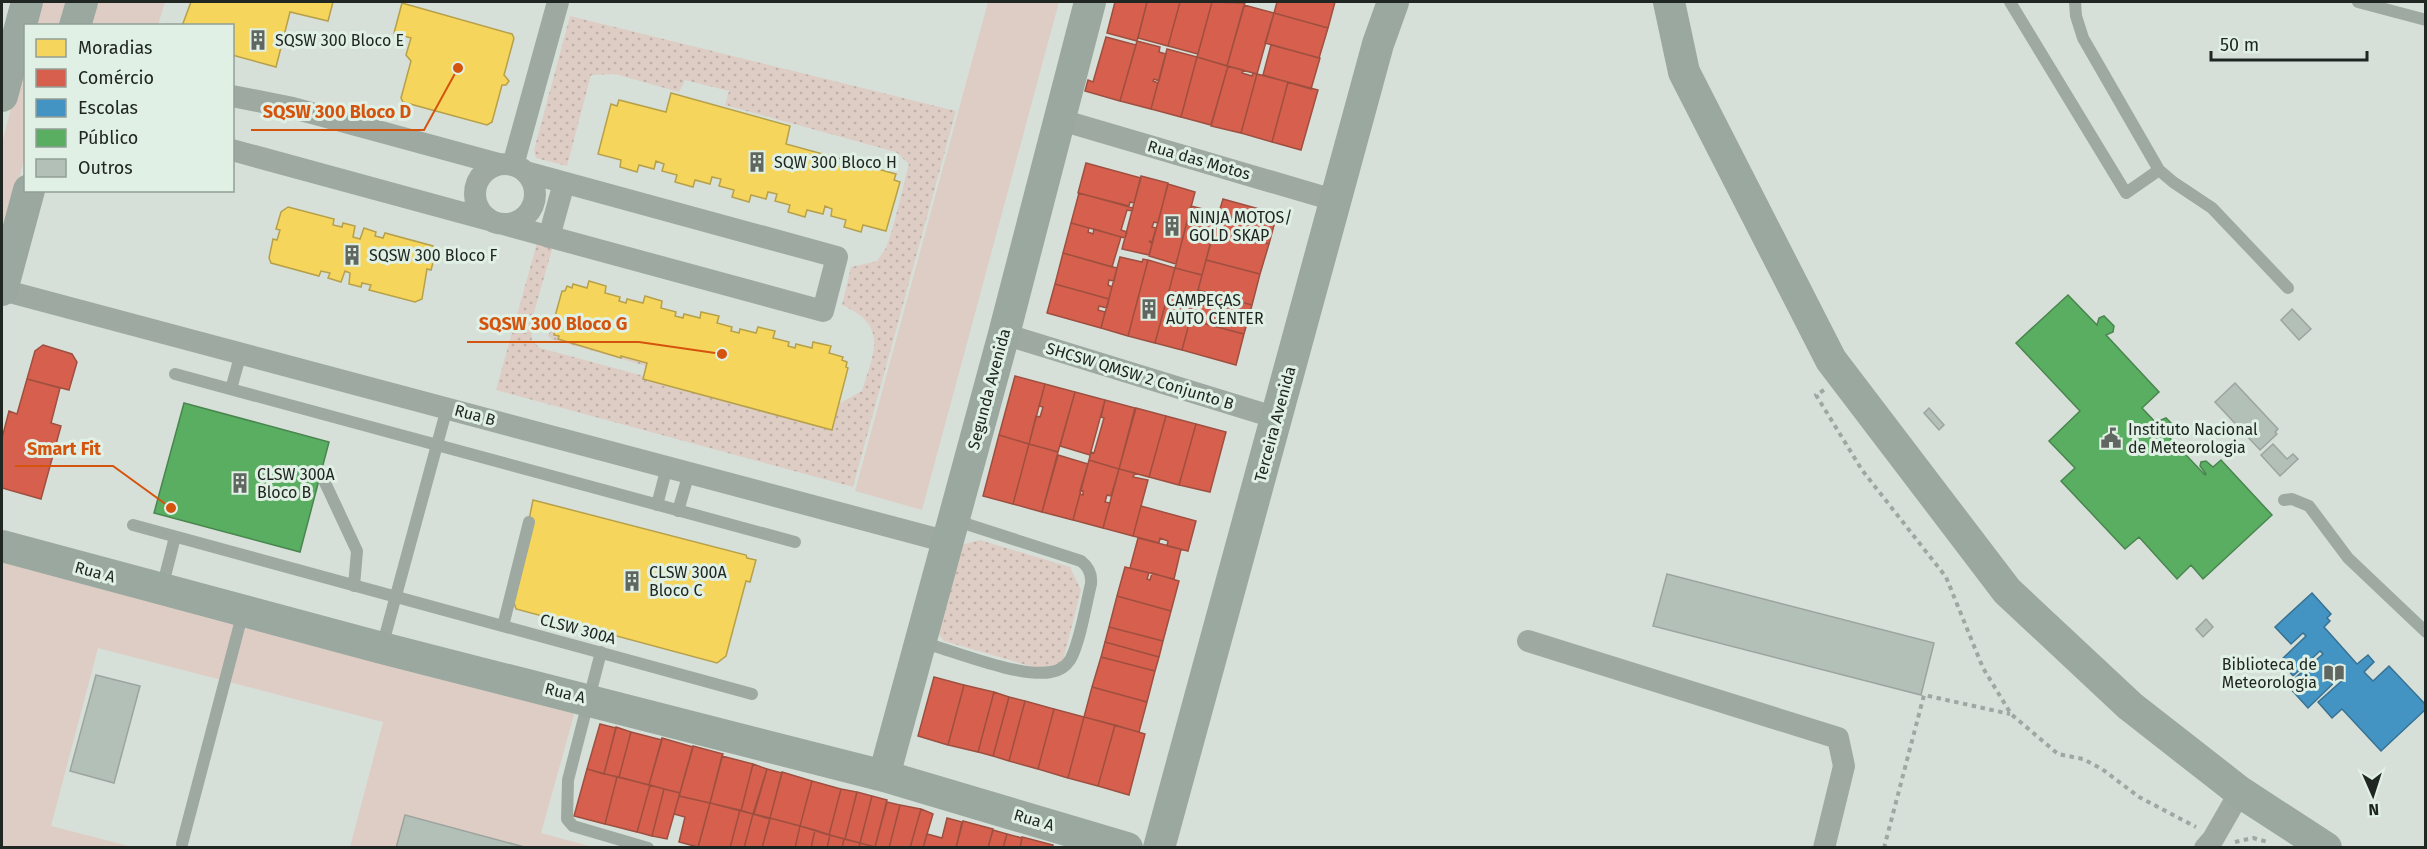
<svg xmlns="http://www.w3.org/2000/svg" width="2427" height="849" font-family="'Fira Sans',sans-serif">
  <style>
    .grass { fill: #decdc5 }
    .park { fill: url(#park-dots) }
    .homes { fill: #f6d55c; stroke: #b6a04a; stroke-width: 1.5 }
    .shops { fill: #d6604d; stroke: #9f4f40; stroke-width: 1.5; fill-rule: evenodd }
    .schools { fill: #4393c3; stroke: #387292; stroke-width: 1.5 }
    .public { fill: #5aae61; stroke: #49854e; stroke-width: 1.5 }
    .building { fill: #b3c0b7; stroke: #9da49f; stroke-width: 1.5 }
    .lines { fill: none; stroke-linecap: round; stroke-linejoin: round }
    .path { stroke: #9ea7a1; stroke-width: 4; stroke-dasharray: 4.5 4.5; stroke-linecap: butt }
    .lane { stroke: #9da9a1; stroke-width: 12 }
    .street { stroke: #9da9a1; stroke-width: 22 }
    .secondary { stroke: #9aa89f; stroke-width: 32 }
    .labels { text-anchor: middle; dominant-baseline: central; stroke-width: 6; stroke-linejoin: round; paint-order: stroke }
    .poi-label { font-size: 16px; fill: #202621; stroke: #e0f0e4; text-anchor: start }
    .street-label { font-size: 16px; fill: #202621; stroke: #e0f0e4 }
    .leader { fill: none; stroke: #d4540e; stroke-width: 2 }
    .callout-dot { fill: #d4540e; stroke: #e0f0e4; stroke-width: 2 }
    .callout-label { font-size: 18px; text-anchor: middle; font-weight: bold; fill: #d4540e; stroke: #e0f0e4; stroke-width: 6; stroke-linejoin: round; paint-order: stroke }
  </style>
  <defs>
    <pattern id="park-dots" width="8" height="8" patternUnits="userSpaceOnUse" patternTransform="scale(1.5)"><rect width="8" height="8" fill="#decdc5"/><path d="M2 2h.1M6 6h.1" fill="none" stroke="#beb0a9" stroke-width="1.8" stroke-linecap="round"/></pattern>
  </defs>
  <rect width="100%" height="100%" fill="#d6e0d9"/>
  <path class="grass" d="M39 2H67L61 25 33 26Z
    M97 2H165L158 25 90 26Z
    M988 2H1059L922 510 855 491Z
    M25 54V156L2 246V143Z
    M2 557 572 710 574 715 541 833 593 847H350L383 722 98 648 51 826 133 847H2Z"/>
  <path class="park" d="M570 16 956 111 853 487 496 390 537 243 553 246 531 323 532 341 540 348 644 376 646 366 551 339 548 336 552 328 836 405 862 391C874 351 889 326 842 305L851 267 877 261 886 248 893 227 909 164 896 152 725 105 729 91 685 80 679 92 615 74 591 75 567 166 536 158 534 150Z
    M980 540 1070 567 1081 590 1062 664 1037 668 944 641 935 630 957 546Z"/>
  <path class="homes" d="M191 2H333L328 21 290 12 276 67 232 55V26H182Z
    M402 3 512 34 514 38 504 75 509 81 506 85H502L492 122 487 125 403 102 401 98 411 61 406 55 411 38 394 33Z
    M671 93 790 126 786 144 896 174 894 180 900 182 886 231 863 225 861 232 844 227 846 220 831 216 832 209 825 206 823 214 807 210 805 217 788 212 790 205 775 201 777 194 768 192 766 199 751 195 749 202 732 197 734 190 719 186 721 179 712 177 710 184 695 180 693 187 675 182 677 175 662 171 664 164 656 161 654 169 639 165 637 172 620 167 621 160 598 154 611 104 617 106 619 100 666 112Z
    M288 207 334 219 333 225 342 227 343 223 355 226 353 237 360 239 364 228 376 232 375 236 383 238 385 233 433 246 436 252 431 270 427 269 422 299 415 302 369 290 371 285 362 283 361 287 349 284 350 273 345 271 341 282 328 278 330 273 321 271 319 276 271 263 269 258 273 239 277 240 280 230 276 229 281 212Z
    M589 281 606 286 605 293 620 297 619 301 626 303 627 299 643 303 645 296 662 301 661 308 676 312 675 316 683 318 684 314 700 318 701 312 719 316 717 323 732 327 731 331 739 333 740 329 756 333 758 327 775 331 773 338 789 342 788 346 795 348 796 344 812 348 813 342 831 346 829 353 843 357 842 360 847 362 846 367 848 368 832 430 643 379 647 363 621 356V358L558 339 559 336 554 335 555 328 552 327 562 291H565L567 286 572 288 573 284 587 288Z
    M533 500 746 555 747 558 756 560 750 582 746 581 726 656 717 663 516 609 513 600Z"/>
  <path class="shops" d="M1115 2H1147L1137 41 1107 33Z
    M1147 2H1180L1168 46 1138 38Z
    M1180 2H1212L1198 54 1168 46Z
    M1212 2 1245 3 1227 66 1197 57Z
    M1277 2H1335L1328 28 1274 13Z
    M1244 5 1274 13 1257 74 1227 66Z
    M1274 13 1328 28 1319 58 1265 43Z
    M1106 37 1136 45 1120 101 1085 91 1088 80 1093 82Z
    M1137 41 1160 47 1159 52 1166 54 1159 81 1154 79 1153 81 1158 83 1151 109 1120 101Z
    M1271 45 1320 58 1311 89 1263 75Z
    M1167 49 1197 57 1181 117 1151 109Z
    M1197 57 1228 66 1211 125 1181 117Z
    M1228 66 1243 70 1242 73 1252 76 1253 73 1257 74 1241 133 1211 126Z
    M1257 74 1288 82 1272 142 1241 133Z
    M1288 82 1318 90 1301 150 1272 142Z
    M1086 163 1141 178 1134 203 1130 202 1129 206 1078 193Z
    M1141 176 1168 183 1158 223 1154 222 1152 227 1156 228 1152 242 1149 241 1152 244 1149 255 1122 249Z
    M1168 184 1195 192 1176 264 1149 256Z
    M1079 193 1133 208 1132 211 1127 210 1121 230 1127 232 1125 238 1071 223Z
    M1223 199 1277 214 1269 244 1214 229Z
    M1191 206 1219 213 1202 275 1175 268Z
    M1071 223 1089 228 1088 232 1093 234 1094 229 1121 237 1112 267 1063 253Z
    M1214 229 1269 244 1260 274 1206 260Z
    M1063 253 1117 268 1114 281 1109 280 1108 285 1112 287 1109 299 1055 284Z
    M1120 257 1142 262 1143 259 1148 260 1128 336 1101 328Z
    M1148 260 1175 268 1155 343 1128 336Z
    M1206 260 1260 274 1252 305 1198 290Z
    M1175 268 1202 275 1182 350 1155 343ZM1177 302 1182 303 1179 315 1174 314Z
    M1055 284 1109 299 1107 308 1099 306 1098 310 1105 312 1101 328 1047 313Z
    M1198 290 1252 305 1244 334 1190 320Z
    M1190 320 1244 334 1236 365 1182 350Z
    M43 345 72 354 77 362 69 390 27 379 35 351Z
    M1015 376 1045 384 1029 444 999 435Z
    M27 379 60 388 51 423 61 426 41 499 2 488V438L9 411 17 414Z
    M1045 384 1075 392 1058 452 1029 444 1036 416 1040 417 1043 407 1039 406Z
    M1075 392 1105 400 1090 455 1060 446Z
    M1105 400 1135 408 1119 469 1089 460 1091 452 1094 453 1104 418 1101 417Z
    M1136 408 1166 416 1149 477 1119 469Z
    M1166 416 1196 424 1179 485 1149 477Z
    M1196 424 1226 432 1210 492 1179 485Z
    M999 435 1029 444 1013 504 983 496Z
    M1029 444 1058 452 1042 512 1013 504Z
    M1058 455 1088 464 1073 520 1042 512Z
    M1089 460 1119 469 1111 496 1107 495 1105 502 1110 503 1103 528 1073 520 1080 494 1083 495V491H1080Z
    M1119 469 1135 473 1133 477 1148 480 1133 536 1103 528Z
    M1141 506 1196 521 1188 551 1167 546 1168 541 1160 538 1159 543 1133 536Z
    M1138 538 1181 549 1174 579 1130 568Z
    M1125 567 1149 573 1147 579 1150 580 1152 573 1179 581 1171 611 1117 596Z
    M1117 596 1171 611 1163 641 1109 627Z
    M1109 627 1163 641 1159 657 1105 642Z
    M1105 642 1159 657 1155 671 1101 657Z
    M1101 657 1155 671 1147 702 1092 687Z
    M934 677 964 685 948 745 918 736Z
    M964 685 994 692 978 752 948 745Z
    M1092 687 1147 702 1139 732 1084 717Z
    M994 692 1009 697 993 756 978 752Z
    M1009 697 1025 701 1009 761 993 756Z
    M1025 701 1054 709 1038 769 1009 761Z
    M1054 709 1084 717 1068 778 1038 769Z
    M1084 717 1115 725 1098 786 1068 778Z
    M600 724 616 728 604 774 587 769Z
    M1115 725 1145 734 1129 795 1098 786Z
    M616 727 631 732 619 777 604 774Z
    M631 732 662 740 649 785 619 777Z
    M662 738 693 747 680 793 649 785Z
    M693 746 723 754 710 803 679 796Z
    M722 756 753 764 741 811 710 803Z
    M753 764 767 769 753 814 741 811Z
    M587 769 617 777 605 824 574 816Z
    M767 769 782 773 770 818 754 814Z
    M782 772 812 781 800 826 770 818Z
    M617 777 650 785 637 832 605 824Z
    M812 781 841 789 829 835 800 826Z
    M650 785 664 789 652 836 637 832Z
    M664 789 680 793 667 839 652 836Z
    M841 789 857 792 845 839 829 835Z
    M857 792 872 796 860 843 845 839Z
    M679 796 710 803 698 847 679 842 685 817 674 814Z
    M872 796 887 800 875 847 860 843Z
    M887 802 900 805 889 848H878L875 847Z
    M710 803 740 810 730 848H698Z
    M900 805 921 809 910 848H889Z
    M921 809 933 814 923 848H910Z
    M740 810 753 814 744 848H730Z
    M753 814 770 819 762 848H744Z
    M770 818 800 826 795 848H762Z
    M947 818 962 822 956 848H923L927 834 942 838Z
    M963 821 993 829 988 848H956Z
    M800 826 815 830 811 848H795Z
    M815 830 830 835 827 848H811Z
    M993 830 1007 834 1003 848H988Z
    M1007 834 1022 838 1020 848H1003Z
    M830 835 844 839 842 848H827Z
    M1022 837 1053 845 1052 848H1020Z
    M844 839 860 843 859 848H842Z
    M860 843 875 847 859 848Z"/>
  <path class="schools" d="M2312 593 2331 614 2327 618 2330 621 2324 627 2357 664 2368 655 2374 662 2364 672 2373 681 2389 666 2426 705V709L2381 751 2342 709 2332 718 2318 702 2345 678 2342 675 2308 708 2287 685 2323 654 2320 651 2293 676 2280 661 2306 636 2303 633 2291 644 2275 627Z"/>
  <path class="public" d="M2068 295 2097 325 2099 318 2104 316 2114 326 2113 332 2106 335 2159 392 2142 408 2160 427 2161 420 2166 418 2176 428 2175 434 2168 436 2205 475 2206 474 2200 466 2201 462 2206 461 2213 467 2221 460 2272 515 2203 579 2191 565 2177 579 2139 537 2125 549 2061 481 2075 468 2049 441 2080 411 2016 343Z
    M184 403 329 442 300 552 154 513Z"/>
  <path class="building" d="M2292 309 2311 329 2299 340 2281 320Z
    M2235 383 2278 429 2275 432 2277 434 2260 450 2215 402Z
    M1929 408 1944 425 1939 430 1924 413Z
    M2273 444 2287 459 2293 454 2298 459 2280 476 2261 455Z
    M1667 574 1934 643 1921 695 1653 626Z
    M2206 619 2213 627 2203 637 2196 629Z
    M96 675 140 686 114 783 70 771Z
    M405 815 528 848H396Z"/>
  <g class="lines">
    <path class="path" d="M1824 390 1816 395 1862 470 1946 577 1983 668 2011 714 2058 754 2083 759 2102 769 2139 797 2196 827
      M2235 842 2253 838 2268 842
      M1884 848 1924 695 2010 714"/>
    <path class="lane" d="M2010 2 2126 193 2159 170
      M2075 2 2076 16 2083 38 2159 170 2173 182 2212 208 2288 288
      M2358 2 2426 20
      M175 374 795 542
      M231 389 241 353
      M321 474 357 551 354 586
      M2284 500 2292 499 2309 506 2348 558 2426 632
      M657 505 667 467
      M678 511 689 473
      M133 525 752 694
      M162 588 175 537
      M503 626 529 522
      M921 642C954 651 1019 678 1051 672 1059 671 1066 666 1070 660 1080 643 1086 604 1091 584 1092 574 1089 567 1081 561L954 520
      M382 647 447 408
      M601 652 568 780 567 819 573 826 648 848
      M182 844 243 612"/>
    <path class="street" d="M232 96 293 108 499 164
      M1061 120 1337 201
      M232 150 489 220
      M475 194a30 30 0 1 1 60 0a30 30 0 1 1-60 0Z
      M513 165 558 2
      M503 224 823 311 837 257 526 172
      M549 237 564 183
      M2 290 948 542
      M1004 334 1277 418
      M1528 641 1838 738 1844 766 1824 848
      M2205 848 2213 839 2240 792"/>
    <path class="secondary" d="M1669 2 1684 72 1831 360 2007 591 2130 706 2240 792 2326 848
      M75 26 82 2
      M2 96 27 2
      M2 290 29 190
      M2 546 382 648 884 776 1127 848
      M884 776 1004 334 1090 2
      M1159 848 1378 44 1393 2"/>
  </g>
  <defs>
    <g id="building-bare" transform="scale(1.62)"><path d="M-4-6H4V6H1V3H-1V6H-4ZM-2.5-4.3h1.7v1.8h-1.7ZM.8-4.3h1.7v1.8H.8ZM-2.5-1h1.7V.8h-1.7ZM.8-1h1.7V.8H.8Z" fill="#606761" stroke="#e0f0e4" stroke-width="2.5" paint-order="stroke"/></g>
    <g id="civic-bare" transform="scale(1.62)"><path d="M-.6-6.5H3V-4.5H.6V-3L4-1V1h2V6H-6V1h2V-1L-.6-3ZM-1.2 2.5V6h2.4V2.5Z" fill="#606761" stroke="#e0f0e4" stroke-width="2.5" paint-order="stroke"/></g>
    <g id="library-bare" transform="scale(1.62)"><path d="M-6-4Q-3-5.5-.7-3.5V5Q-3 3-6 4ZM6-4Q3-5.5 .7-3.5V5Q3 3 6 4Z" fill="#606761" stroke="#e0f0e4" stroke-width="2.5" paint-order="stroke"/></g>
  </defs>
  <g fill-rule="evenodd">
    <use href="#building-bare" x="258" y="40"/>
    <use href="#building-bare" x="757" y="162"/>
    <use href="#building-bare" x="1172" y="226"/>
    <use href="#building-bare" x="352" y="255"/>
    <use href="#building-bare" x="1149" y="309"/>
    <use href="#civic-bare" x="2111" y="438"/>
    <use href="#building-bare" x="240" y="483"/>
    <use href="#building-bare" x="632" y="581"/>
    <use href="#library-bare" x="2334" y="673"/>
  </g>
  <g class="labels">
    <g class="poi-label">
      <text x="275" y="40">SQSW 300 Bloco E</text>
      <text x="774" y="162">SQW 300 Bloco H</text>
      <text x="1189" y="217">NINJA MOTOS/<tspan x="1189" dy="18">GOLD SKAP</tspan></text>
      <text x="369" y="255">SQSW 300 Bloco F</text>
      <text x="1166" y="300">CAMPEÇAS<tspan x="1166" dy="18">AUTO CENTER</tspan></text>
      <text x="2128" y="429">Instituto Nacional<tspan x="2128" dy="18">de Meteorologia</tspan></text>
      <text x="257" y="474">CLSW 300A<tspan x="257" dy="18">Bloco B</tspan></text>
      <text x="649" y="572">CLSW 300A<tspan x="649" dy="18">Bloco C</tspan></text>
      <text x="2317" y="664" text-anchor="end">Biblioteca de<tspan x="2317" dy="18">Meteorologia</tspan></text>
    </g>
    <g class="street-label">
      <text transform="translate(1199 160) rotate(16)">Rua das Motos</text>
      <text transform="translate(1140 376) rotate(17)">SHCSW QMSW 2 Conjunto B</text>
      <text transform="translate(989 389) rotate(-75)">Segunda Avenida</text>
      <text transform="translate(475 415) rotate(15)">Rua B</text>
      <text transform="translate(1275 424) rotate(-75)">Terceira Avenida</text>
      <text transform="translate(95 572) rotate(15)">Rua A</text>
      <text transform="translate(578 629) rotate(15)">CLSW 300A</text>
      <text transform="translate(565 693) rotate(14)">Rua A</text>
      <text transform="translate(1034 820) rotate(16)">Rua A</text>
    </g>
  </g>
  <path class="leader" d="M458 68L424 130H251M722 354L639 342H467M171 508L113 466H15"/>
  <g class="callout-dot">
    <circle cx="458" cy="68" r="6"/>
    <circle cx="722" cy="354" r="6"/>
    <circle cx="171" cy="508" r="6"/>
  </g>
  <g class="callout-label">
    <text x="337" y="118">SQSW 300 Bloco D</text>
    <text x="553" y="330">SQSW 300 Bloco G</text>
    <text x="64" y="455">Smart Fit</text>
  </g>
  <rect width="2427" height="849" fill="none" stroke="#202621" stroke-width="6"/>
  <rect x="24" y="24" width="210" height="168" fill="#e0f0e4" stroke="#939f96" stroke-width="1.5"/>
  <rect x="36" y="39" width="30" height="18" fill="#f6d55c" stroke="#939f96" stroke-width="1.5"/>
  <text x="78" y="54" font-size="18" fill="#202621">Moradias</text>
  <rect x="36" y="69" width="30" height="18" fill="#d6604d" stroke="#939f96" stroke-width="1.5"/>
  <text x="78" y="84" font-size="18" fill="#202621">Comércio</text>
  <rect x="36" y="99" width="30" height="18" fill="#4393c3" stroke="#939f96" stroke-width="1.5"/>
  <text x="78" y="114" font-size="18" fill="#202621">Escolas</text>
  <rect x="36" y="129" width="30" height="18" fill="#5aae61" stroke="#939f96" stroke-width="1.5"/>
  <text x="78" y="144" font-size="18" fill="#202621">Público</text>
  <rect x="36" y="159" width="30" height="18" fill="#b3c0b7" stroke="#939f96" stroke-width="1.5"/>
  <text x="78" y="174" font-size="18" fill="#202621">Outros</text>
  <g transform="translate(2373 795) rotate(177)" stroke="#e0f0e4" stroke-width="4.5" paint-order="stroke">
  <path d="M0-4.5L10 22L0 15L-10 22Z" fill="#202621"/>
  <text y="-9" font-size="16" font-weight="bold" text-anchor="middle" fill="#202621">N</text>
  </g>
  <path d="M2211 51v9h156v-9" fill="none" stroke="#202621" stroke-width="3"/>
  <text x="2220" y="51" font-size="18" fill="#202621" stroke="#e0f0e4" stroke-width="4.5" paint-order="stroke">50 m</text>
</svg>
